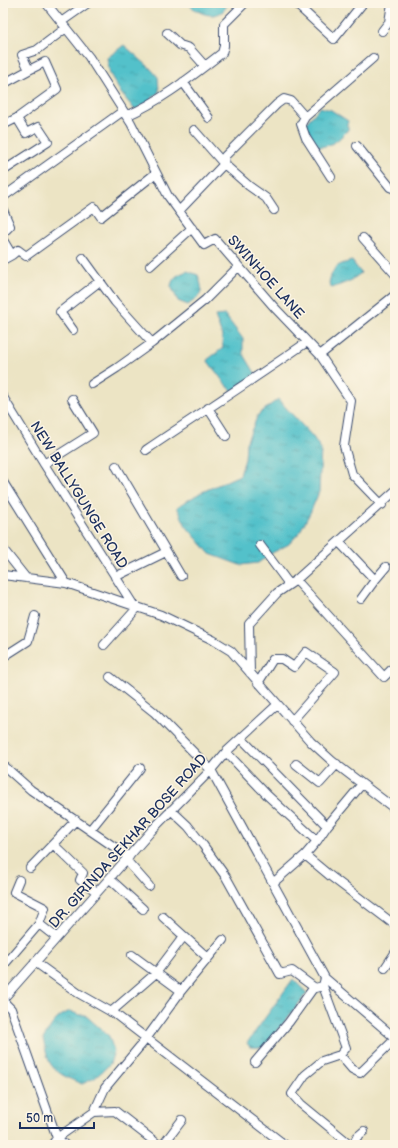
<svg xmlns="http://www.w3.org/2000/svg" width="398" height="1148" font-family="'Balsamiq Sans',sans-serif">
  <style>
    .water { fill: url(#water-ripples); stroke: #377894 }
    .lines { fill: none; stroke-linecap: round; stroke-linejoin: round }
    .minor-casing { stroke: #3a4a6d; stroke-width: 10 }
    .minor { stroke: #fff; stroke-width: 8 }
    .labels { text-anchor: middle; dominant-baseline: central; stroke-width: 3; stroke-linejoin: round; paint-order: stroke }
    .street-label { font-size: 14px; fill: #1b2f5e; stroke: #fcf5e5 }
  </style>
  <defs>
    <pattern id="water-ripples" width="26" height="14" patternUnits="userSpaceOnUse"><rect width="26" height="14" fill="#53c1ca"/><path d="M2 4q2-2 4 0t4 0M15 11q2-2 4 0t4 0" fill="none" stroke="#449da7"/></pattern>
  </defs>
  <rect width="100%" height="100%" fill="#fcf5e5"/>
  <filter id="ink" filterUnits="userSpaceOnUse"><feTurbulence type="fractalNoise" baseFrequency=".025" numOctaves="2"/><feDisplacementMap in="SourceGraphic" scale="8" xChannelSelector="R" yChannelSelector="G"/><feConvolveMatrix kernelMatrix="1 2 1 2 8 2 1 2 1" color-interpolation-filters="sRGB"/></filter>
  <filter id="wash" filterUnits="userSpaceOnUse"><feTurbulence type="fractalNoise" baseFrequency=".012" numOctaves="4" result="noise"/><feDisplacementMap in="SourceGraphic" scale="16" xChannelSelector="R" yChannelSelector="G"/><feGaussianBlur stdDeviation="0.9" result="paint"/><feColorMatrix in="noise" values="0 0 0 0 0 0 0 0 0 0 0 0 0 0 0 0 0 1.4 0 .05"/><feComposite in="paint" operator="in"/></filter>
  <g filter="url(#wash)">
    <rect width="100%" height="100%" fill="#ece4c4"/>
    <path class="water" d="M188 3H229C227 5 225 9 223 11 212 20 195 12 188 3Z
      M124 45 150 68 158 77 159 92 148 102 135 110 121 93 110 74 107 58Z
      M320 107 331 110 348 121V130C337 141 332 147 315 147L308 135 305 124Z
      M352 261 361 273 350 281 332 288 329 283C333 267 336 265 352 261Z
      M187 271 198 275C204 293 203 294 188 305L178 301 171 286C173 276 178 275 187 271Z
      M225 315 243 339V353L257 376 243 390 234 392 226 385 207 360 223 348 222 336 215 316Z
      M278 399 313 437 321 449 319 492 310 513 299 533 289 544 272 553 258 563 240 565 210 554 186 526 177 507 200 493 240 475 245 459 246 443 258 415Z
      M293 979 307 993 264 1048 250 1047 247 1043Z
      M70 1011 79 1015H85L109 1036 114 1051 110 1064 95 1078 82 1084C70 1079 54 1073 49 1061 46 1054 45 1046 43 1039 52 1025 54 1018 70 1011Z"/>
  </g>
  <g filter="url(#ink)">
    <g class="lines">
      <g class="minor-casing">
        <path id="minor" d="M46 3 89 57 131 123 168 196 204 245 215 239 274 307 320 355 351 401 344 446 352 474 382 505
          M295 3 334 39 363 3
          M61 22 88 3
          M382 31 389 22 392 3
          M167 33 180 45 189 48 205 66
          M29 70 22 55 37 50 66 28
          M183 82 209 118
          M3 84 29 70 45 62 57 89 17 118 3 125
          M126 116C161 101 192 76 222 53L224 46V24L245 3
          M357 146 390 187 395 189
          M3 171 48 142 38 127 26 133 17 118
          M331 177 306 138 301 124 305 117 373 58
          M3 197 123 111
          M3 210 10 226 3 233
          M274 210 266 198 249 186 224 164 225 156 277 104 284 99 291 101 305 117
          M179 211 224 164 194 130
          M363 238 395 274
          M3 240 12 255 3 260
          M12 255 18 250 26 256 94 207 101 217 156 173
          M83 258 115 302 152 343 205 300 238 267
          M150 266 192 228
          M73 330 60 312 100 281
          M320 355 395 295
          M92 384 117 368 152 343
          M3 397 44 464 134 606
          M208 408 226 436
          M146 450C199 414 254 379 307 342
          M44 464 93 433 72 399
          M116 466 181 576
          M3 482 66 583
          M339 542 375 580 361 599
          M260 545 289 584
          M3 549 26 578
          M3 575 66 583 161 615 213 640 231 651 311 742 332 761 395 809
          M115 577 166 552
          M296 580 384 677 395 666
          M375 580 386 567
          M104 645 138 607
          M3 657 28 641 35 616
          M250 673 249 624 277 593 296 580 395 491
          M110 677 154 712 211 770 325 978 323 986 346 1048 340 1055 322 1061 305 1075 292 1094 301 1104 351 1145
          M258 683 273 659H282L294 667 306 652 335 672 292 721
          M241 738 327 826 362 784
          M226 752 268 796 317 841 305 855 329 875 395 925
          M296 764 320 783 337 764
          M3 765 31 790 129 857
          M171 810 188 826 203 845 226 877 280 974 292 971 315 988 323 986
          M90 830 140 768
          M317 841 327 826
          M53 844 83 873 80 880 97 892
          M126 860 149 886
          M30 868 76 820
          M110 879 143 909
          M273 883 305 855
          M163 917 208 958
          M39 924 57 938
          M132 955 181 991
          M35 962 78 993 115 1014 285 1145
          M3 966 39 924 45 908 14 892 19 880
          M385 968 395 953
          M325 978 395 1038
          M3 999 153 829 211 770 226 752 277 705
          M3 1001 11 1009 57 1138
          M111 1012 156 973 184 936
          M340 1055 352 1069 360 1073 395 1039
          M255 1062 289 1022 314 987
          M94 1112 115 1111 159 1145
          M57 1138 65 1145
          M52 1145 57 1138 94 1112 105 1088 146 1039 181 991 223 940
          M163 1145 182 1120
          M353 1145 357 1137 364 1131"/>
      </g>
      <use href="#minor" class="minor"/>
    </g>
  </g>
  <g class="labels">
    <g class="street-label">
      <text transform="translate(266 277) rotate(48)">SWINHOE LANE</text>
      <text transform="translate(79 495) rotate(58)">NEW BALLYGUNGE ROAD</text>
      <text transform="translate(128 841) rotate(-48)">DR. GIRINDA SEKHAR BOSE ROAD</text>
    </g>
  </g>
  <rect width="398" height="1148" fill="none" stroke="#fcf5e5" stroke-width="16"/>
  <path d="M20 1122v6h74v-6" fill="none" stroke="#1b2f5e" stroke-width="2"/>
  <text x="26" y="1122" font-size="12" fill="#1b2f5e" stroke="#fcf5e5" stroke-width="3" paint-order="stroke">50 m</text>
</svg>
